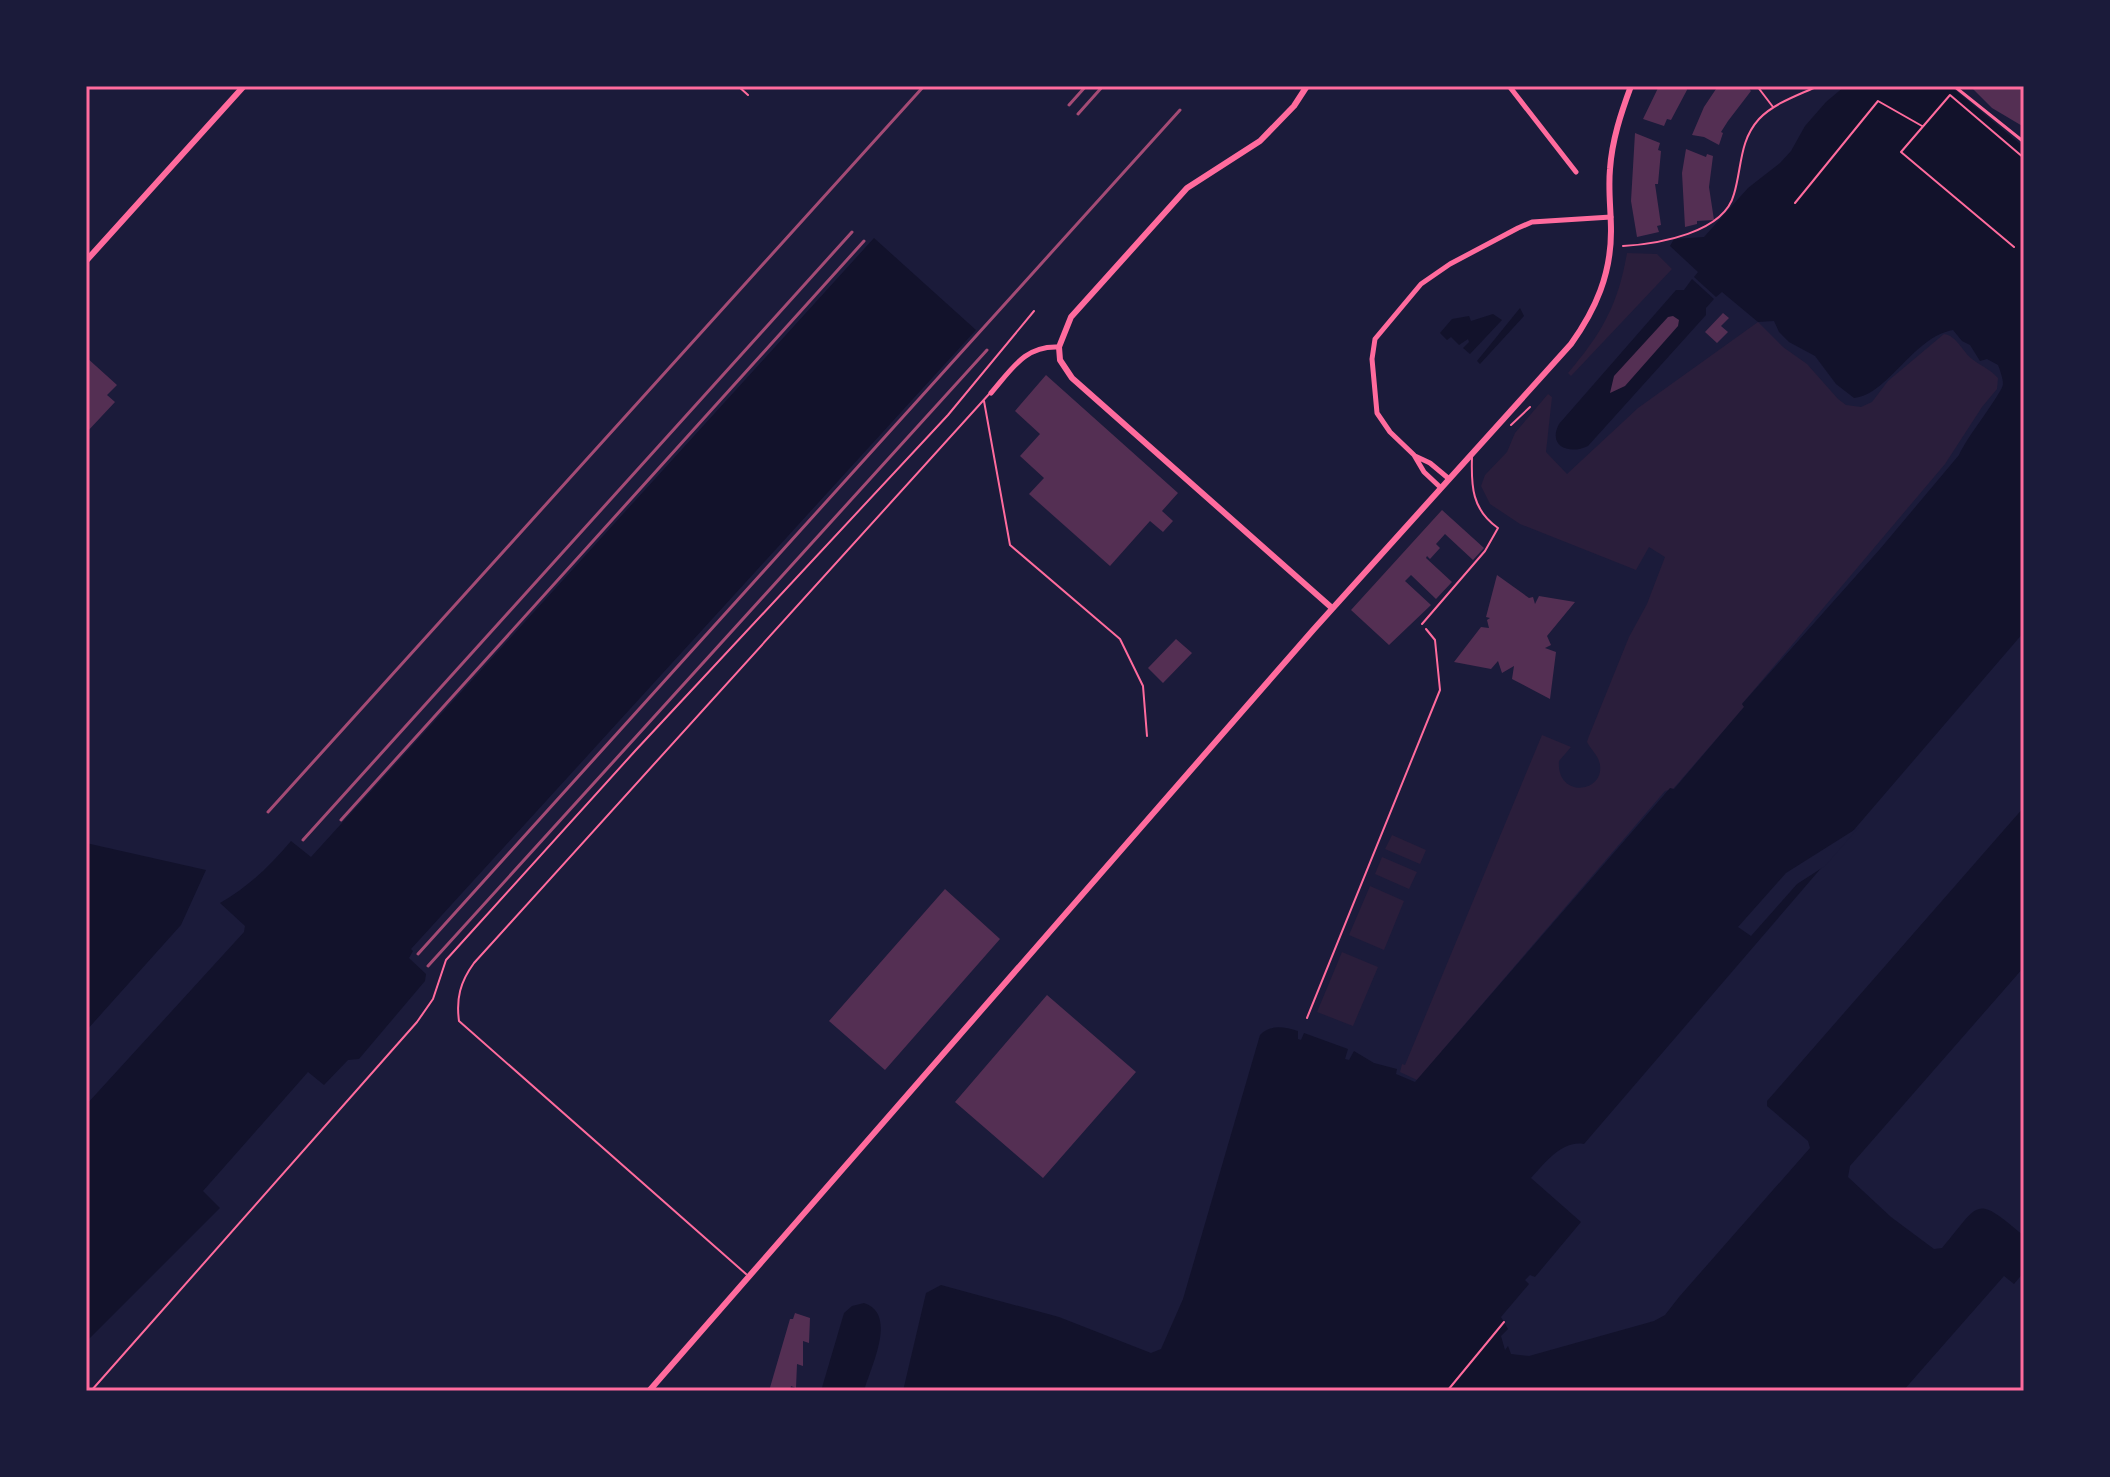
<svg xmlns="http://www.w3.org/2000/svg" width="2110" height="1477" font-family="'Libre Baskerville',serif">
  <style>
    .green { fill: #2a1e3b }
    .water { fill: #12122b }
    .pier { fill: #1b1b3a }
    .building { fill: #542f53 }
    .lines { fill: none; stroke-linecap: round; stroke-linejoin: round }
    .path { stroke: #ff6b9d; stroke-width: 2 }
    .service { stroke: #ff6b9d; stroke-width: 2 }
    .pedestrian { stroke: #ff6b9d; stroke-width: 3 }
    .minor { stroke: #ff6b9d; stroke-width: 5 }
    .tertiary { stroke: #ff6b9d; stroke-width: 6 }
    .rail { stroke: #a44b75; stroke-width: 3 }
    .neatline { fill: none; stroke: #ff6b9d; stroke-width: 3 }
  </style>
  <rect width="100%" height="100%" fill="#1b1b3a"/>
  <path class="green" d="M1627 253 1657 254 1672 269 1571 376 1568 373C1602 333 1618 305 1627 253Z
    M1758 322 1783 347 1807 364 1838 399 1846 405 1861 407 1872 402 1888 381 1944 334C1957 336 1962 351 1972 359 1981 366 1990 369 1998 378L1997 389 1982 407 1945 464 1742 704 1745 706 1673 789 1665 791 1417 1080 1400 1072 1402 1064 1405 1065 1542 735 1571 747 1559 761C1556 798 1604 794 1600 765 1599 756 1591 750 1587 742L1589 736 1629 637 1647 604 1665 557 1649 547 1636 570 1520 524 1490 504 1481 486 1485 475 1507 452 1515 433 1548 394 1552 397 1546 452 1567 474 1638 408Z
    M1392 835 1426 850 1420 864 1385 849Z
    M1382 857 1417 872 1409 889 1375 874Z
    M1370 886 1404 901 1384 950 1349 935Z
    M1342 952 1378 967 1353 1026 1317 1012Z"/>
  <path class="water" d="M1845 86H1950L2024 147V632L1584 1144C1562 1140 1545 1163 1531 1178L1581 1222 1535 1277 1530 1275 1525 1280 1529 1284 1501 1317 1508 1329 1501 1336 1505 1350 1508 1346 1511 1354 1529 1356 1654 1321 1665 1315 1679 1297 1810 1148 1808 1141 1767 1106V1101L2024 807V967L1850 1166 1848 1177 1891 1217 1934 1249 1942 1248C1981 1202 1974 1194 2024 1236V1272L2014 1284 2004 1276 1903 1391H1700L1685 1388 1671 1391H903L926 1293 941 1285 1059 1317 1151 1353 1161 1349 1183 1299 1260 1035C1271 1024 1284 1027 1298 1031V1039L1301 1040 1304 1033 1348 1049 1345 1059 1349 1060 1354 1051 1374 1063 1397 1069 1396 1074 1415 1082 1670 788 1674 789 1744 707 1742 704 1880 549 1959 455C1966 438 2003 392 2003 384 2003 378 2000 370 1998 365L1987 359 1980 361 1970 345 1962 341 1953 330C1913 337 1888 395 1854 398L1836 384 1815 356 1789 342 1779 332 1774 321 1758 322 1722 292 1716 297 1694 277 1698 272 1670 246 1674 239 1704 237 1748 188 1780 163 1791 151 1805 126 1826 102Z
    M874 238 976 330 411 949 413 951 409 958 426 974 425 981 359 1059 348 1060 324 1085 308 1072 203 1191 220 1208 86 1342V1105L244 932 245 926 220 903C249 886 269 867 291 841L311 857Z
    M1692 279 1714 299 1706 308V315L1588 446C1570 455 1547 447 1559 424L1676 290H1684Z
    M1520 308 1524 316 1480 364 1477 361Z
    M1493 314 1502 320 1470 354 1463 348 1469 342 1468 339 1459 345 1451 337 1447 340 1440 333 1452 319 1469 316 1471 321Z
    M86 843 206 870 181 925 86 1031Z
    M864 1303C898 1314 871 1366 864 1391H821L844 1313 852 1306Z"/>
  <path class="pier" d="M1859 827 1825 866 1797 884 1751 936 1738 927 1786 873Z"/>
  <path class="building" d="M1659 86H1686L1687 90 1671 120 1667 119 1664 126 1643 119Z
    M1718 86H1747L1751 91 1728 121 1721 132 1723 133 1719 145 1704 137 1692 135 1704 107Z
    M1970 86H2024V127L1992 108Z
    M1635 133 1660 143 1658 150 1661 151 1658 184H1655L1661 225 1657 226 1659 232 1637 237 1631 201Z
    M1686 149 1706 157 1707 154 1713 156 1709 187 1714 220 1697 221V224L1685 227 1682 173Z
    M1723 313 1729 318 1721 326 1728 332 1717 343 1705 332Z
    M1673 316 1679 320 1678 326 1625 386 1610 393 1614 376 1668 317Z
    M86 357 117 385 107 395 115 402 86 433Z
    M1046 375 1178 493 1162 511 1173 521 1163 532 1150 521 1110 566 1029 494 1044 478 1020 456 1040 434 1015 411Z
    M1442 510 1484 548 1473 560 1445 534 1436 544 1440 548 1430 559 1427 556 1426 558 1452 582 1436 599 1411 575 1405 581 1431 605 1389 645 1351 610Z
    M1497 575 1529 598 1533 597 1535 604 1539 596 1575 602 1547 636 1551 645 1545 648 1556 652 1550 699 1512 679 1514 666 1502 673 1498 661 1491 669 1454 662 1481 627 1489 628 1487 620 1490 618 1486 617Z
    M1176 639 1192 653 1163 683 1148 668Z
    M945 889 1000 939 885 1070 829 1021Z
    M1047 995 1136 1072 1043 1178 955 1102Z
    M795 1313 810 1318 809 1343 803 1341V1366L797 1364 796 1388 791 1386 790 1391H769L790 1319H793Z"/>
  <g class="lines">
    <path class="path" d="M1757 86 1773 107
      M1795 203 1878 101 1922 126
      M1623 246C1658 244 1724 233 1734 194 1742 168 1739 141 1759 119 1774 103 1799 95 1818 86
      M2014 247 1901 152 1950 95 2024 158
      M1511 425 1530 407
      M1307 1018 1440 690 1435 640 1426 629
      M1448 1390 1504 1322"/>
    <path class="service" d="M738 86 748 95
      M984 401 1010 545 1120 639 1143 686 1147 736
      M1422 624 1485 551 1498 528C1472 510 1471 486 1472 457
      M746 1274 459 1021C456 999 460 982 474 963L990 393
      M91 1391 417 1022 433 999 446 960 635 751 948 415 1034 311"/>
    <path class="pedestrian" d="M1954 86 2024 142"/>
    <path class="minor" d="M1509 86 1576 172
      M991 393C1012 369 1025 345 1059 347
      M1415 456 1430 463 1448 478
      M1440 487 1424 472 1414 455 1390 432 1377 413 1372 359 1375 339 1421 284 1450 264 1518 228 1532 222 1611 217"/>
    <path class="tertiary" d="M1307 86 1294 106 1260 141 1187 188 1071 317 1059 347 1060 360 1072 378 1332 608
      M86 261 244 86
      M649 1391 1314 629 1571 344C1596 309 1611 274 1611 231 1611 210 1608 190 1610 169 1612 140 1621 113 1631 86"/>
    <path class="rail" d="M1069 105 1086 86
      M1078 114 1103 86
      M268 812 924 86
      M341 820 864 241
      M303 840 852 232
      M418 954 1180 110
      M428 966 987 350"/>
  </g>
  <rect width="2110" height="1477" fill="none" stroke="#1b1b3a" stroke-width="176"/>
  <rect x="88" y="88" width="1934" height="1301" class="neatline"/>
</svg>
